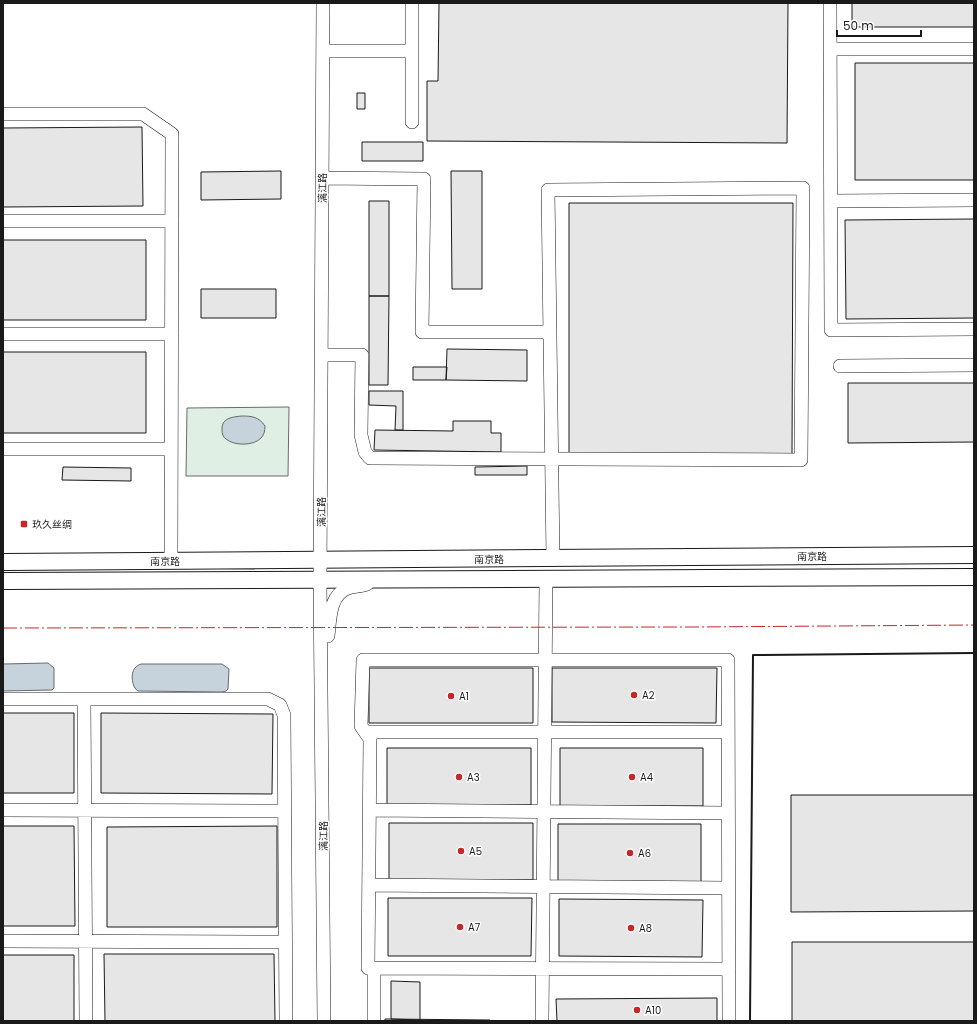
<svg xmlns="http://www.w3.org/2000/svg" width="977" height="1024" font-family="Poppins,'Noto Sans SC',sans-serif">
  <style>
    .green { fill: #e0efe3; stroke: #6a6a6a }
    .water { fill: #c6d2dc; stroke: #6a6a6a }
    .building { fill: #e6e6e6; stroke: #1a1a1a }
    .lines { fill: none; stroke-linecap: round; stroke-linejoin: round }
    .minor-casing { stroke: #1a1a1a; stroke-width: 14 }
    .major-casing { stroke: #1a1a1a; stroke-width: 18 }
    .minor { stroke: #fff; stroke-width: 13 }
    .major { stroke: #fff; stroke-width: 16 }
    .wall { stroke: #1a1a1a; stroke-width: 2 }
    .power { stroke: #c62828; stroke-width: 1; stroke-dasharray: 14 3 2 3; stroke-linecap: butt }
    .poi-dot { fill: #c62828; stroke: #fff; stroke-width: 1.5 }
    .labels { text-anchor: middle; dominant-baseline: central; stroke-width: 3; stroke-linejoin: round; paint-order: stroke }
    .street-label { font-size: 10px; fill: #1a1a1a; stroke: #fff }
    .poi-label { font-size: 10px; fill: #1a1a1a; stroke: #fff; text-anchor: start }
  </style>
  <rect width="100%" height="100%" fill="#fff"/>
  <path class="green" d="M289 407 288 476H186L187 408Z"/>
  <path class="water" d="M242 416C252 416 259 417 265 426 265 431 264 435 261 438 254 446 234 446 226 439 223 437 222 434 222 430 221 418 232 417 242 416Z
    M48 663 54 668V688L52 690 3 691V664Z
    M141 664H222L229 669 228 689 226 691 222 692 138 691C132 688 130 673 135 668 137 666 138 665 141 664Z"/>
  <path class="building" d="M439 3H788L787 143 427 141V81H438Z
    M852 3H974V27H852Z
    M855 63H974V180H855Z
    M357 93H365V109H357Z
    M142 127 143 206 3 207V128Z
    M362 142H423V161H362Z
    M281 171V199L201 200V172Z
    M451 171H482V289H452Z
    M369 201H389V296H369Z
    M569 203H793L792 454H569Z
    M974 219V318L846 319 845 220Z
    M3 240H146V320H3Z
    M201 289H276V318H201Z
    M369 296H389L388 385H369Z
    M447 349 527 350V381L446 380Z
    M3 352H146V433H3Z
    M413 367H447L446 380H413Z
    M848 383H974V442L848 443Z
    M369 391H403V430H395L396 406 369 405Z
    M453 421H491V433H501V452L374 450 375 430 453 431Z
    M527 466V475H475V467Z
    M63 467 131 468V481L62 480Z
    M369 668H533V723H369Z
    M552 668H717L716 723 552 722Z
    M3 713H74V793H3Z
    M101 713 273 714 272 794 101 793Z
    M387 748H531V805H387Z
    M560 748H703V806H560Z
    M791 795H974V911L791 912Z
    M389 823H533V880H389Z
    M558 824H701V882H558Z
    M3 826H74L75 926H3Z
    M277 826V927H107V827Z
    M388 898H532L531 956H388Z
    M559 899 703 900 702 957 559 956Z
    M792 942H974V1021H792Z
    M104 954H274L275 1021H105Z
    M3 955H74V1021H3Z
    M391 981 420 982V1020L391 1019Z
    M717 998V1021H557L556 999Z
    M385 1019 490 1020V1021H385Z"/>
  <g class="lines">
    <g class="minor-casing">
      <path id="minor" d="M323 3 320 580 324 1021
        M412 3V122
        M830 3 831 330 974 329
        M830 49H974
        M323 51H412
        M3 114H143L172 134 171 561
        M322 178 424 179 422 332H550
        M831 201 974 200
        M3 221H172
        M3 334H172
        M322 355H362L361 435 365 452 370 458 801 460 803 188 548 190C550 313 551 436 553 558
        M840 366 974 365
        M3 449H171
        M328 636C330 620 329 595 348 588 353 586 361 586 367 584
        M3 699H268L280 705 284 715 286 1021
        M84 699 86 1021
        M366 732H728
        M3 810 284 811
        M370 810 728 813
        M369 885 728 888
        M3 941 285 942
        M729 969 368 968 370 739 361 726 363 660H728L729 1021
        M374 1021V968
        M542 1021 546 579"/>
    </g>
    <g class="major-casing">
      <path id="major" d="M3 562 974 555
        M3 581 974 577"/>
    </g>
    <use href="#minor" class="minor"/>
    <use href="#major" class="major"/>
    <path class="wall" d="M750 1021 753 655 974 653"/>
    <path class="power" d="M3 628 694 627 974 625"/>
  </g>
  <g class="poi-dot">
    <rect x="20" y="520" width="8" height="8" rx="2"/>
    <circle cx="634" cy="695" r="4"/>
    <circle cx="451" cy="696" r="4"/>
    <circle cx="459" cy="777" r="4"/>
    <circle cx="632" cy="777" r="4"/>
    <circle cx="461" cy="851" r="4"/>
    <circle cx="630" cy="853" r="4"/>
    <circle cx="460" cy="927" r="4"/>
    <circle cx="631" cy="928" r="4"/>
    <circle cx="637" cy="1010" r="4"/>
  </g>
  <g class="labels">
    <g class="street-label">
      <text transform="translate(322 188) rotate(-90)">漓江路</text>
      <text transform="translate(321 512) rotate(-90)">漓江路</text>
      <text x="812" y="556">南京路</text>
      <text x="489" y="559">南京路</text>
      <text x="165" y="561">南京路</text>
      <text transform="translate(323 836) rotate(-90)">漓江路</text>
    </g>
    <g class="poi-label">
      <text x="32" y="524">玖久丝绸</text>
      <text x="642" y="695">A2</text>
      <text x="459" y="696">A1</text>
      <text x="467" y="777">A3</text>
      <text x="640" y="777">A4</text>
      <text x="469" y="851">A5</text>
      <text x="638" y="853">A6</text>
      <text x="468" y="927">A7</text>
      <text x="639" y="928">A8</text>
      <text x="645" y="1010">A10</text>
    </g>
  </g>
  <rect width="977" height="1024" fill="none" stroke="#1a1a1a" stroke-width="8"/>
  <path d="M837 30v6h84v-6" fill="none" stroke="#1a1a1a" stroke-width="2"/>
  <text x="843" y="30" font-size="12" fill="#1a1a1a" stroke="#ffffff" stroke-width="3" paint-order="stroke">50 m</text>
</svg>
